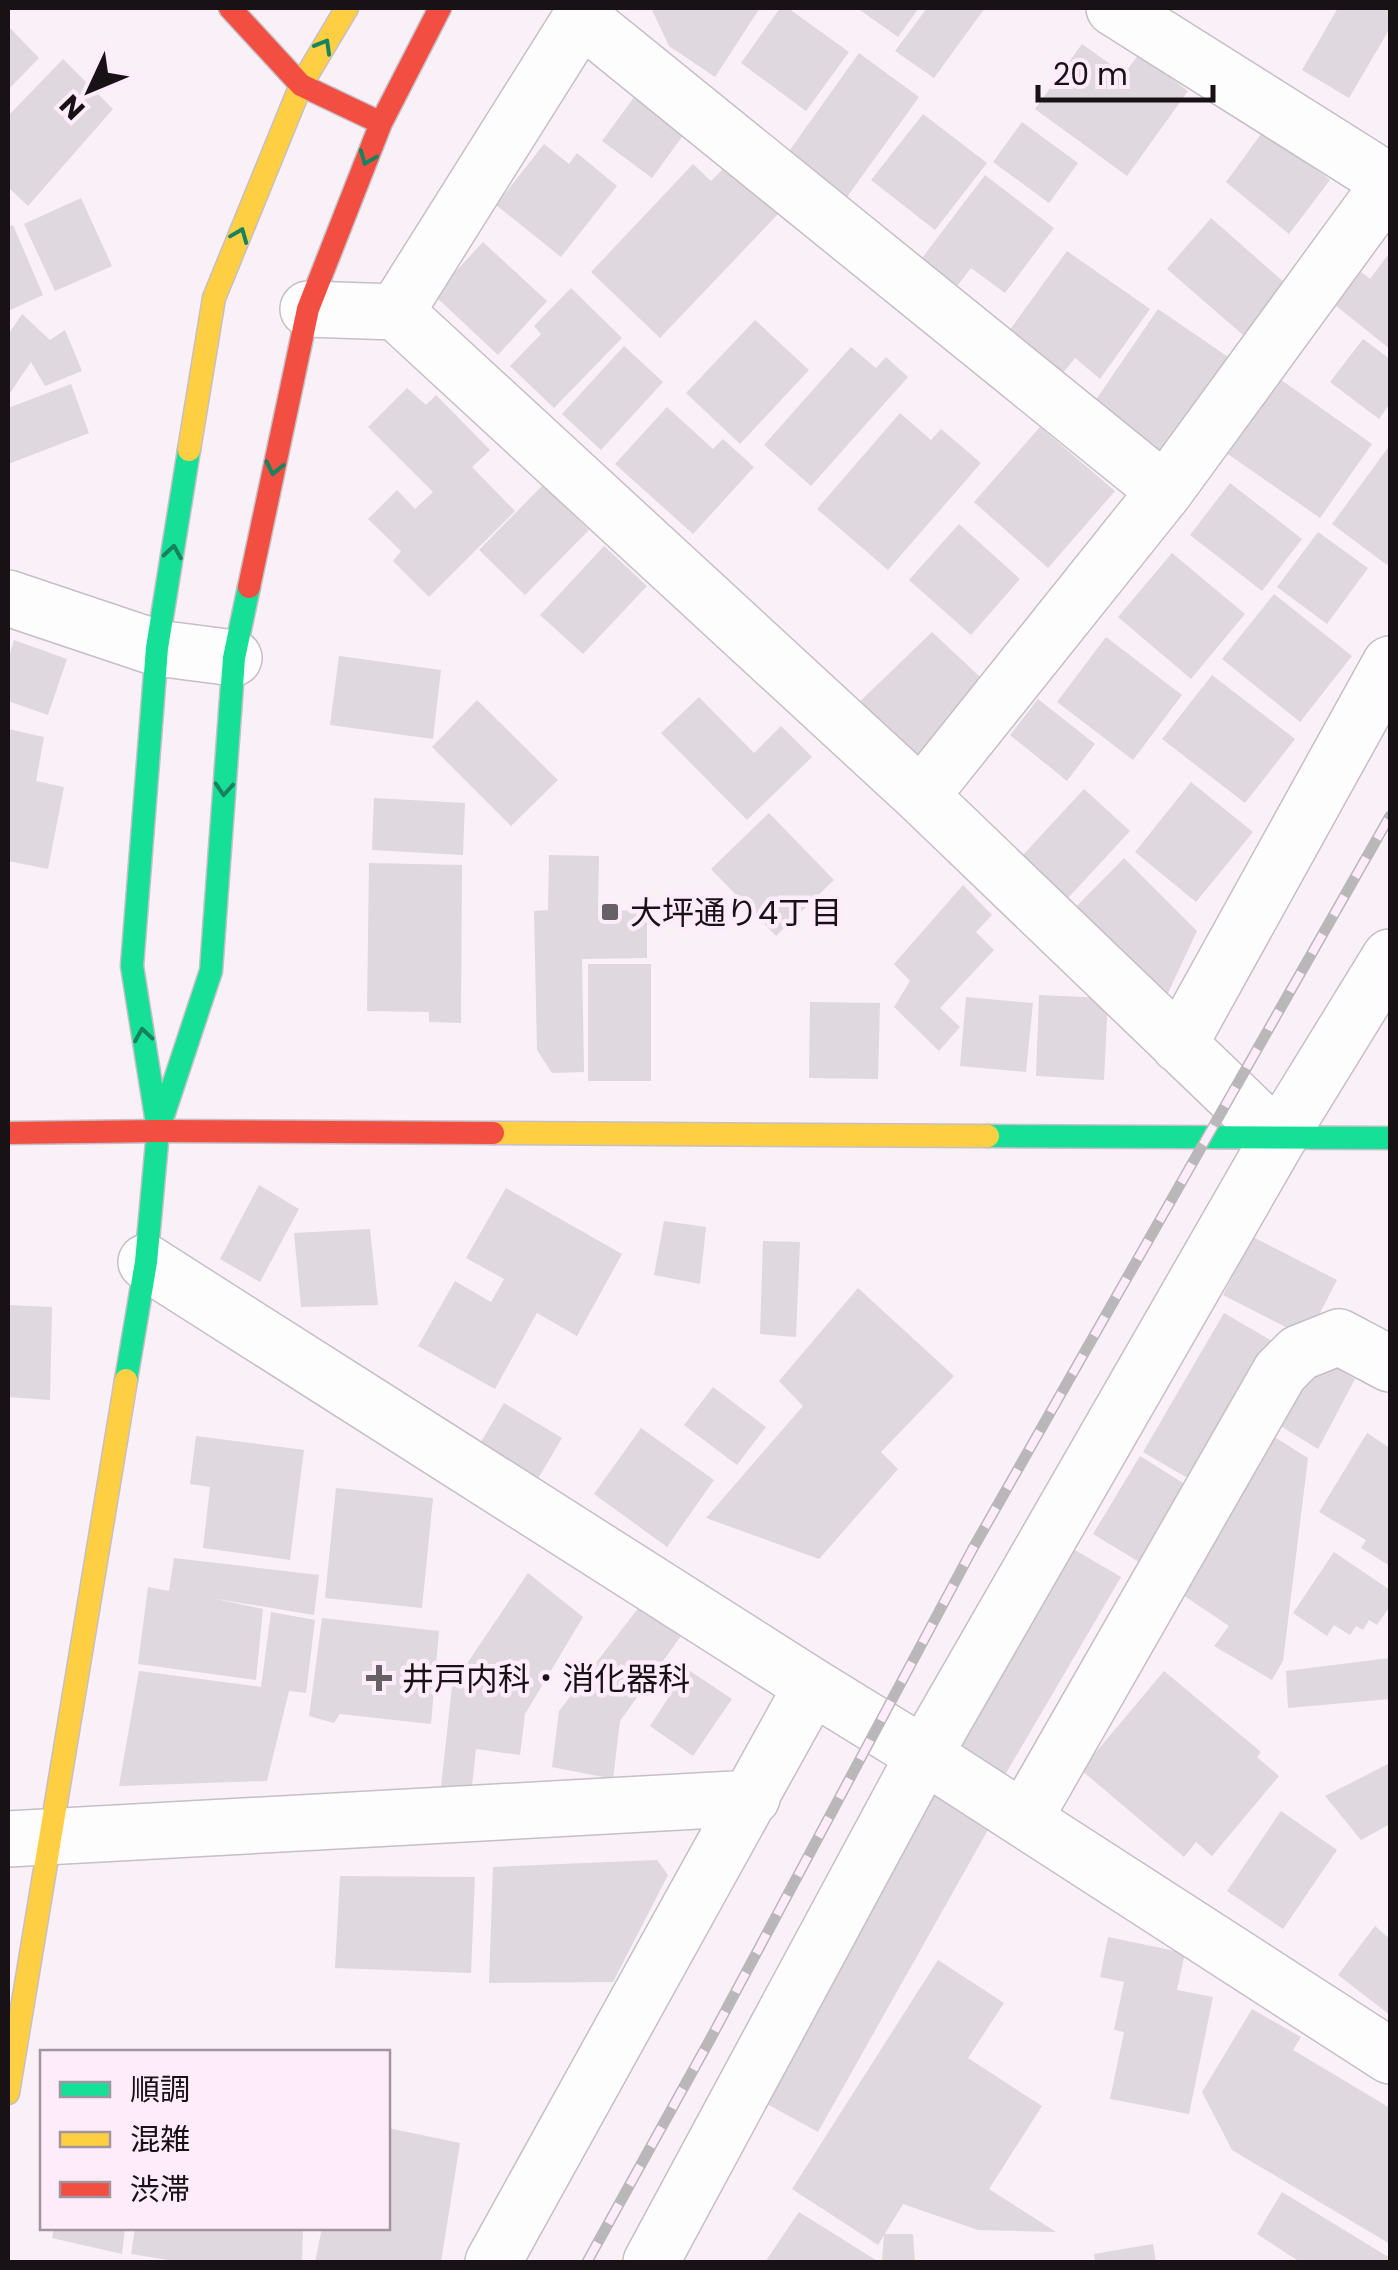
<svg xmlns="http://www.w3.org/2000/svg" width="1398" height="2270" font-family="Poppins,'Noto Sans JP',sans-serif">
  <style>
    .building { fill: #dfd8de }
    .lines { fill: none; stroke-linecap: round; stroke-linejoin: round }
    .street-casing { stroke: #c6bfc5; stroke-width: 58 }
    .fast-casing { stroke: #c6bfc5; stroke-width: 25 }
    .slow-casing { stroke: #c6bfc5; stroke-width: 25 }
    .jam-casing { stroke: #c6bfc5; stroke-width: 25 }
    .street { stroke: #fefdfe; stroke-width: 55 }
    .fast { stroke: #16e098; stroke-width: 22 }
    .slow { stroke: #ffcf43; stroke-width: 22 }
    .jam { stroke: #f24e42; stroke-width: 22 }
    .rail-casing { stroke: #b9b7b9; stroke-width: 11 }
    .rail { stroke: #feecfa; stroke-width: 8; stroke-dasharray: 22; stroke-linecap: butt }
    .oneway { stroke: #17835e }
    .poi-dot { fill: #676066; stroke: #feecfa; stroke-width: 4 }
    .labels { text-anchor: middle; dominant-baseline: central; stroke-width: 9; stroke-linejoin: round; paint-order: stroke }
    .poi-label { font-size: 32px; fill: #181217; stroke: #feecfa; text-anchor: start }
  </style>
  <rect width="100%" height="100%" fill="#faf0f8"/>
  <path class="building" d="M654 8H760L715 77 669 46 652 10Z
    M780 8H788L849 52 806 111 741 63Z
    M857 8H919L898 37Z
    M927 8H985L934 78 895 51Z
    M1338 8H1386L1390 10V28L1349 98 1302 70Z
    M8 26 39 58 8 90Z
    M1082 44 1124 74 1139 54 1188 91 1127 176 1035 109Z
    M859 53 919 97 847 197 787 154Z
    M63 59 113 109 28 206 8 187V116Z
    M640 89 690 126 652 178 602 141Z
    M923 114 987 163 935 230 871 180Z
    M1022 122 1078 163 1049 203 993 162Z
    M1264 130 1330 180 1289 234 1226 182Z
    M544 144 569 164 577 153 617 186 561 257 496 205Z
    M693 164 711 181 728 164 779 213 660 338 591 272Z
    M985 175 1054 228 1005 293 971 268 952 293 916 266Z
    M81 198 112 266 55 291 24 224Z
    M1211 218 1286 284 1243 335 1167 269Z
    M13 225 43 295 8 311V227Z
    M483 242 547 301 498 355 434 295Z
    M1067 251 1150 309 1100 379 1075 358 1057 380 1006 335Z
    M1387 256 1390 258V349L1335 305 1360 271 1370 279Z
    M571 288 622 338 554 408 510 366 541 334 534 326Z
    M1158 309 1237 363 1182 444 1156 452 1091 407Z
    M22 314 50 340 65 330 82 371 45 386 31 362 8 396V335Z
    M755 320 809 370 740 444 686 393Z
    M1363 339 1390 359V403L1379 419 1330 382Z
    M624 346 663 382 601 450 562 414Z
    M851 347 876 368 886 357 908 377 811 486 764 445Z
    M1277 377 1372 444 1320 518 1225 452Z
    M71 384 89 433 8 464V408Z
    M407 388 426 405 436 395 490 450 472 467 515 511 429 597 393 561 401 551 368 519 397 490 415 509 433 492 368 427Z
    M667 407 713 449 723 439 754 467 693 534 615 464Z
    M900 413 931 440 941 429 981 463 888 570 817 509Z
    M1040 427 1115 491 1048 568 974 502Z
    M1390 445V560L1387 565 1332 524Z
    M1230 483 1302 539 1262 591 1190 535Z
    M543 485 589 530 525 595 479 550Z
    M959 524 1020 579 971 635 909 580Z
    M1318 532 1368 568 1327 624 1277 587Z
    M604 546 647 586 583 654 540 615Z
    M1172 553 1245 614 1191 679 1118 617Z
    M1274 594 1352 656 1300 722 1222 659Z
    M932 632 993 689 915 771 851 710Z
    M1106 637 1182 695 1133 760 1057 702Z
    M14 640 67 659 48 715 8 701V660Z
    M339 656 441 670 433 739 330 725Z
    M1212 675 1295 739 1245 803 1162 739Z
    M699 697 754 753 781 726 812 757 747 820 661 733Z
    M1038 699 1095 744 1067 781 1010 735Z
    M477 700 558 780 511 826 432 747Z
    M8 729 44 737 36 781 64 787 48 869 8 861Z
    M1191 782 1253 832 1196 902 1135 852Z
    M1084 789 1130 831 1057 910 1011 868Z
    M374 798 465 803 463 855 372 850Z
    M769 813 834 880 776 936 711 869Z
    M549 855 599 856 598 910 647 911V958L582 959 584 1072 552 1073 537 1050 534 911 548 910Z
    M1124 858 1197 931 1167 995 1068 915Z
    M369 863 462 865 461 1023 429 1022V1012L367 1011Z
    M963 885 992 915 976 932 994 950 940 1008 960 1027 939 1051 894 1007 910 981 894 964Z
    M588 964H651V1081H588Z
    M1039 995 1108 998 1104 1080 1036 1076Z
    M966 997 1033 1003 1026 1072 960 1066Z
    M810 1002 880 1003 878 1079 809 1078Z
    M259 1185 299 1209 260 1282 220 1259Z
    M506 1188 622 1254 577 1336 537 1313 495 1389 418 1346 455 1281 491 1302 504 1279 466 1258Z
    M664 1221 706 1227 700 1284 654 1275Z
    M370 1229 378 1305 301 1307 294 1233Z
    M1253 1237 1337 1280 1307 1338 1223 1295Z
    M763 1241 800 1242 796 1337 760 1334Z
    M858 1288 954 1376 881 1452 898 1469 819 1559 706 1518 803 1406 779 1381Z
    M8 1305 52 1307 50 1400 8 1397Z
    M1224 1313 1277 1344 1196 1483 1143 1452Z
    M1327 1361 1355 1379 1318 1449 1274 1422 1305 1363Z
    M713 1387 766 1427 737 1465 684 1425Z
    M504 1403 562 1438 536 1482 478 1447Z
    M641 1428 714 1480 667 1547 594 1494Z
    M1265 1431 1308 1458 1283 1661 1272 1680 1214 1646 1229 1626 1171 1587Z
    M1367 1433 1390 1448V1566L1361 1548 1366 1540 1319 1512Z
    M196 1436 304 1450 290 1560 203 1548 210 1487 190 1484Z
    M1140 1456 1191 1488 1144 1565 1093 1534Z
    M336 1488 433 1498 422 1608 325 1598Z
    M1075 1550 1121 1577 1005 1775 958 1748Z
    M1334 1552 1390 1590V1606L1377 1625 1369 1620 1363 1630 1356 1626 1350 1635 1334 1625 1327 1636 1293 1613Z
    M174 1558 319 1575 314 1615 211 1598 263 1609 256 1680 138 1664 148 1587 169 1591Z
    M528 1573 583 1617 525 1714 520 1755 476 1749 471 1794 441 1787 452 1686Z
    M639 1607 681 1636 620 1721 613 1779 552 1767 559 1711Z
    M271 1612 315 1620 306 1693 289 1691 267 1781 119 1786 139 1671 261 1687Z
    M322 1618 439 1631 431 1724 340 1714 334 1723 309 1716Z
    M1390 1658V1699L1288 1708 1286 1671Z
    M687 1669 732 1699 693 1756 650 1726Z
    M1164 1671 1261 1752 1257 1757 1279 1776 1212 1856 1196 1842 1184 1857 1081 1770Z
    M1390 1763V1824L1361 1840 1325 1796Z
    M931 1786 993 1821 818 2132 756 2098Z
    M1281 1811 1337 1850 1283 1929 1227 1891Z
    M657 1860 668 1875 613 1982 489 1983 493 1867Z
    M340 1876 475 1877 471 1973 335 1968Z
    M1375 1926 1390 1939V2015L1338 1975Z
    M1108 1937 1185 1953 1177 1990 1213 1997 1189 2114 1110 2099 1124 2032 1114 2030 1124 1982 1100 1977Z
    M938 1960 1004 2003 968 2058 1042 2106 989 2189 1056 2232 978 2230 903 2204 878 2245 792 2189Z
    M1252 2009 1301 2037 1293 2050 1390 2108V2244L1232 2150 1202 2092Z
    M388 2128 460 2143 441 2262H315L322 2228H388Z
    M1282 2192 1390 2258V2262H1300L1257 2234Z
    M799 2212 879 2262H765Z
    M54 2228H125L122 2254 52 2238Z
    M135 2228H303L302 2262H181L131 2254Z
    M884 2234H913L915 2262H882Z
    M1153 2244 1156 2262H1095L1094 2254Z"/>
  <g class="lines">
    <g class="street-casing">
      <path id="street" d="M1114 8 1390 182
        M580 17 1165 491
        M308 309 396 312 921 796 1278 1139
        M396 312 587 8
        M8 598 157 648 234 658
        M921 796 1165 491 1390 183
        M1179 1045 1390 664
        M146 1262 812 1686 924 1755 1390 2056
        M1024 1819 1280 1372 1299 1353 1339 1337 1390 1364
        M8 1839 752 1798
        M493 2262 812 1686
        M651 2262 924 1755 1278 1139 1390 957"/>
    </g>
    <g class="fast-casing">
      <path id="fast" d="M157 1123 132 966 157 648 189 450
        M988 1136 1390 1138
        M126 1380 146 1262 158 1131 211 971 234 658 249 587"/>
    </g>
    <g class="slow-casing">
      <path id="slow" d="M189 450 214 298 301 85 347 8
        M493 1133 988 1136
        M8 2093 126 1380"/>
    </g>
    <g class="jam-casing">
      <path id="jam" d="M230 8 301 85 381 123
        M249 587 308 309 381 123 440 8
        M8 1133 158 1131 493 1133"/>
    </g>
    <use href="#street" class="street"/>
    <use href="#fast" class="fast"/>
    <use href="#slow" class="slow"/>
    <use href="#jam" class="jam"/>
    <g class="rail-casing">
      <path id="rail" d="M587 2262 712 2036 972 1550 1390 816"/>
    </g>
    <use href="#rail" class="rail"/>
  </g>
  <defs><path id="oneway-chevron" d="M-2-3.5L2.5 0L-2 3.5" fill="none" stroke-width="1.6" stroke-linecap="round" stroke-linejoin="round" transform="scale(2.5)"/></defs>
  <g class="oneway">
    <use href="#oneway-chevron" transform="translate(324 46) rotate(-60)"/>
    <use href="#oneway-chevron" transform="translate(367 158) rotate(112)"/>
    <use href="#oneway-chevron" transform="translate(240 235) rotate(-68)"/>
    <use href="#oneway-chevron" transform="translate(274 468) rotate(102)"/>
    <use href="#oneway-chevron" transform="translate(173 552) rotate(-81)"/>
    <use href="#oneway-chevron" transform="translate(224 789) rotate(94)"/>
    <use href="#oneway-chevron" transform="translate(143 1035) rotate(-99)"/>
  </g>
  <g class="poi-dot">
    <rect x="600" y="902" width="20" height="20" rx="5"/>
    <path d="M374 1663h10v10h10v10h-10v10h-10v-10h-10v-10h10z"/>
  </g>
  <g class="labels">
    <g class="poi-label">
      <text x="630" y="912">大坪通り4丁目</text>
      <text x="402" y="1678">井戸内科・消化器科</text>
    </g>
  </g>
  <rect width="1398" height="2270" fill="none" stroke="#181217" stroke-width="20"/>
  <rect x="40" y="2050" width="350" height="180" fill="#feecfa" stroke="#a2959f" stroke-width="2.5"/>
  <rect x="60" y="2082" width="50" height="15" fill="#16e098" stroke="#a2959f" stroke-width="2.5"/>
  <text x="130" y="2100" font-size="30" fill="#181217">順調</text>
  <rect x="60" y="2132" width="50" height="15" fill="#ffcf43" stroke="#a2959f" stroke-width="2.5"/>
  <text x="130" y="2150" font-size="30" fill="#181217">混雑</text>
  <rect x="60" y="2182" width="50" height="15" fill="#f24e42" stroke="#a2959f" stroke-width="2.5"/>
  <text x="130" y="2200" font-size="30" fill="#181217">渋滞</text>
  <g transform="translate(90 90) rotate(226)" stroke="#feecfa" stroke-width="8" paint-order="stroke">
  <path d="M0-8L18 38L0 25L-18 38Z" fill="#181217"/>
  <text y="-15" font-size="28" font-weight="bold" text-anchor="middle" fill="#181217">N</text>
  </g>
  <path d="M1038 85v15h175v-15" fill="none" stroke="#181217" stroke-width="5"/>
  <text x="1053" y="85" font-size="30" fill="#181217" stroke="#feecfa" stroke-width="8" paint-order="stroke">20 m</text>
</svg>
